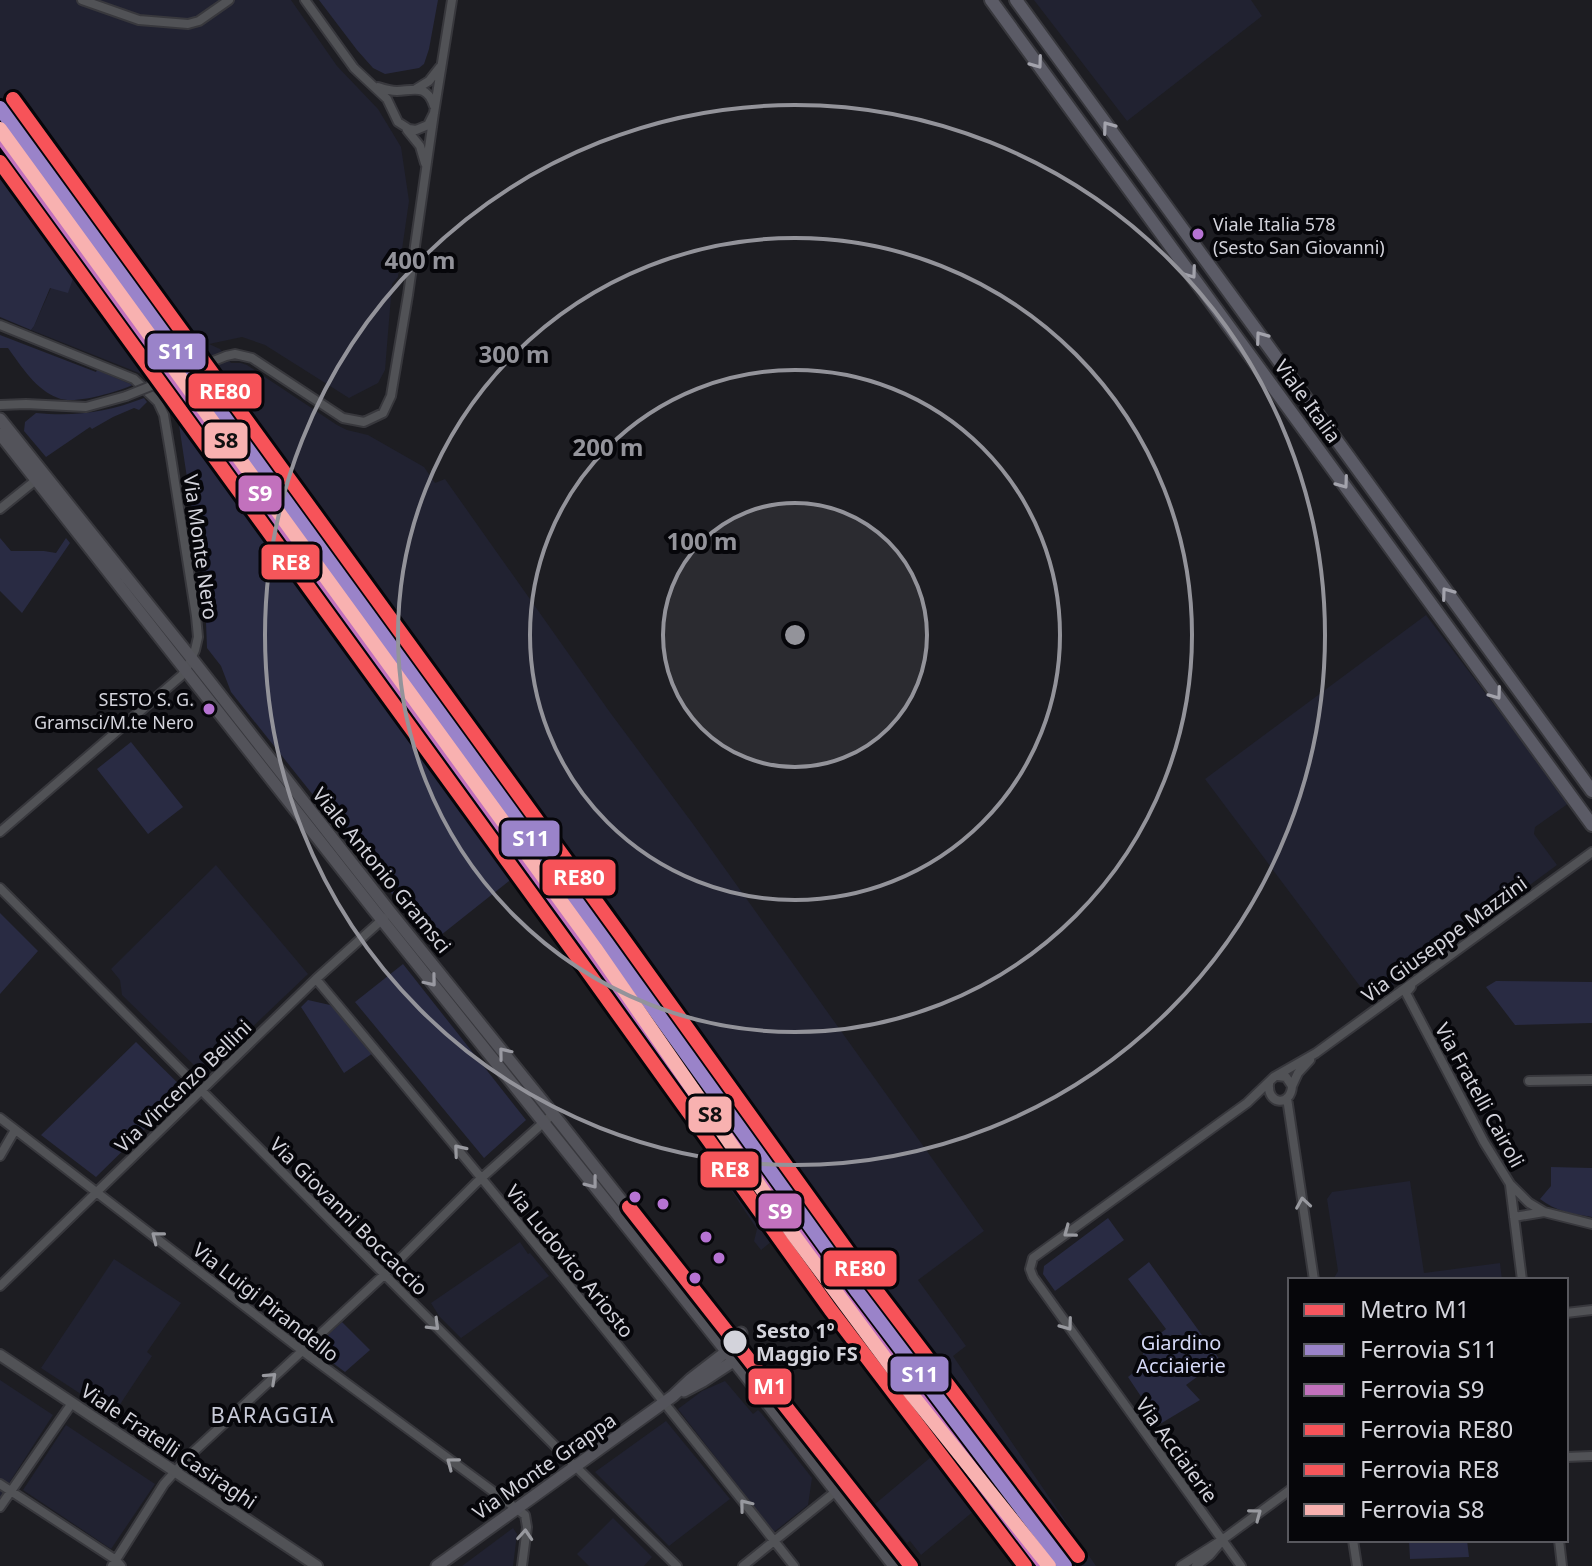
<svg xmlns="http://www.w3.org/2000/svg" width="1592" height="1566" font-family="'Noto Sans',sans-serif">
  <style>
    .built { fill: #212231 }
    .green { fill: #292b43 }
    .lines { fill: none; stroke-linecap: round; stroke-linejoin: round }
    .minor-casing { stroke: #38383d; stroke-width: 12 }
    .tertiary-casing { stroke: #38383d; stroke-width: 14 }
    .secondary-casing { stroke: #38383d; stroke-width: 15 }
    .primary-casing { stroke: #38383d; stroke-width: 16 }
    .minor { stroke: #515256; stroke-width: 8 }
    .tertiary { stroke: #515256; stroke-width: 10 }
    .secondary { stroke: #53535a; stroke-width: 11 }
    .primary { stroke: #5b5b66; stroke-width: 12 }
    .rail { stroke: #58585b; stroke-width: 3; stroke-dasharray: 12 6; stroke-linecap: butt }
    .minor-bridge-casing { stroke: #38383d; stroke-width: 12; stroke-linecap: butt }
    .minor-bridge { stroke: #515256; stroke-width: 8 }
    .rail-1-casing { stroke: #06060a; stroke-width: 20 }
    .rail-2-casing { stroke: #06060a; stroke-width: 20 }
    .rail-3-casing { stroke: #06060a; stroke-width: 20 }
    .rail-4-casing { stroke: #06060a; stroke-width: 20 }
    .rail-5-casing { stroke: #06060a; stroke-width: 20 }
    .rail-1 { stroke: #9a83c9; stroke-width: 14 }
    .rail-2 { stroke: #c271bd; stroke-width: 14 }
    .rail-3 { stroke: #f75359; stroke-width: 14 }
    .rail-4 { stroke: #f6565a; stroke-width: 14 }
    .rail-5 { stroke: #f8b1b0; stroke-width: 14 }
    .metro-1-casing { stroke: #06060a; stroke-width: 20 }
    .metro-1 { stroke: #f6565f; stroke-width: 14 }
    .oneway { stroke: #a3a3ac }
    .oneway2 { stroke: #9999a1 }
    .oneway3 { stroke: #98999f }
    .ring { fill: none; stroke: #93939a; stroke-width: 4 }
    .bus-dot { fill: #b673d3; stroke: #06060a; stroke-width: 3 }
    .stop-dot { fill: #d3d3db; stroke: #06060a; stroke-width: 3 }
    .labels { text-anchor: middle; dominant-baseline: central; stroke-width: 8; stroke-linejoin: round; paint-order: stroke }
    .bus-label { font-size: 18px; fill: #d3d3db; stroke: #06060a; text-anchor: start }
    .street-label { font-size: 20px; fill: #d3d3db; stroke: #06060a }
    .stop-label { font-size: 20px; font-weight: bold; fill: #d3d3db; stroke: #06060a; text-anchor: start }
    .park-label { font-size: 20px; fill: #d4d8f6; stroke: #06060a }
    .neighbourhood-label { font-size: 22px; letter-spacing: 2px; fill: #c7c9d7; stroke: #06060a }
    .centre { fill: #93939a; stroke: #06060a; stroke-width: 4 }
    .ring-label { font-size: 24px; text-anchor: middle; font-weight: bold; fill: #93939a; stroke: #06060a; stroke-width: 8; stroke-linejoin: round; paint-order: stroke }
    .line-badge { stroke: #06060a; stroke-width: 3 }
    .badge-label { font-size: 22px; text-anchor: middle; font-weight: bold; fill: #fff }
    .pale-badge-label { font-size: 22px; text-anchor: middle; font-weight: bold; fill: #111 }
  </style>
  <rect width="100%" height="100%" fill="#1d1d22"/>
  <path class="built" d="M0 0H291L337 66 378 109 401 147 409 201 398 277 392 284 385 370 378 383 349 398 265 345 242 337 209 344 220 349 231 363H241L247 365 337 425 347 430 368 435 424 467 435 483 445 479 609 711 693 824 984 1231 918 1280 966 1346 953 1356 1096 1566H1037L1014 1538H1011L991 1516 892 1389 783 1239 778 1236 761 1250 754 1241 757 1229 519 873 162 371 149 377 31 330 34 326 51 288 79 261 0 150Z
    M1034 0H1251L1262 16 1127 121Z
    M1426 615 1569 803 1535 827 1534 834 1557 865 1371 1001 1205 779Z
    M216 865 308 974 203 1074 122 995 120 980 111 969Z
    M1410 1181 1424 1273 1500 1263 1502 1280H1333L1338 1271 1327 1199 1332 1192Z
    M520 1242 528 1254 530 1253 549 1276 461 1338 439 1316 431 1303Z
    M114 1259 181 1303 147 1352 152 1356 113 1415 41 1368Z
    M0 1380 53 1415 0 1497Z
    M725 1381 753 1414 758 1410 762 1414 812 1478 808 1505 774 1532 678 1409 702 1391Z
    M666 1421 730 1499 669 1546 595 1472Z
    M66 1425 155 1484 111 1549 23 1490Z
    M931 1457 975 1510 921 1555 910 1541 907 1543 875 1504Z
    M613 1518 652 1557 644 1566H589L577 1554Z
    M513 1528 517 1534 513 1566H462Z"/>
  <path class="green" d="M319 0H438L429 49 424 64 419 68 385 74 373 68 357 50Z
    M0 150 79 261 68 293 50 288 34 326 31 330 0 317Z
    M0 335 96 372 97 370 133 385C116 392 75 405 58 398 36 390 21 366 8 348H0Z
    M144 398 147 402 139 410 134 408 113 417 92 429 90 427 46 457 24 431 25 422 36 413C75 417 108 412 144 398Z
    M182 401 519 873 431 943 231 692 221 666 207 648 205 597 176 405Z
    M0 538 11 551H44L56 553 66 538 70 543 22 613 0 591Z
    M131 742 183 807 148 834 97 769Z
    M0 913 38 951 0 994Z
    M403 964 526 1120 484 1158 355 1002Z
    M1496 981 1592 982V1023L1515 1025 1486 987Z
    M308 1000 330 1005 341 1014 373 1053 344 1073 301 1007Z
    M136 1042 185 1090 96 1177 41 1135Z
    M1551 1167 1592 1168V1217C1573 1214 1555 1211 1540 1199L1551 1186Z
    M1108 1218 1124 1240 1055 1291 1043 1274 1044 1266Z
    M1149 1262 1220 1360 1186 1385 1200 1400 1155 1427 1152 1413 1128 1377 1140 1367 1145 1345 1166 1329 1128 1279Z
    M342 1322 370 1350 345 1372 318 1352V1344Z
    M1409 1540H1467L1469 1557 1410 1559Z"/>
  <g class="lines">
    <g class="minor-casing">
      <path id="minor" d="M82 0 139 20 188 24 199 21 229 0
        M305 0 354 68 387 99 398 122 409 129 416 130 428 125 434 113 452 0
        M378 87C384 89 390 91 397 91 415 90 427 84 434 106
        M416 89 429 81 440 67
        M407 130 420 146 425 163
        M0 325 134 379 158 402 164 415 171 457 196 616 198 637 195 650 186 670 181 676 0 832
        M226 356 235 354 252 358 343 418 364 422 383 413 391 396 408 295 434 113
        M0 405 26 404 86 407 126 396
        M0 509 36 480
        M0 888 570 1461 677 1566
        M316 979C478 1172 638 1368 794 1566
        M1411 987 1406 993 1484 1142 1510 1184 1529 1203 1544 1212 1592 1224
        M1529 1081 1592 1080
        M1269 1084C1267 1105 1291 1107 1292 1086L1286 1077 1278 1076
        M1292 1086 1298 1073 1310 1060
        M1287 1098 1314 1280
        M0 1118 308 1355 525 1515 527 1527 522 1566
        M0 1156 15 1130
        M1510 1185 1522 1280
        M1514 1217 1544 1212
        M0 1286 316 979 384 918
        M1566 1313 1592 1310
        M1566 1457 1592 1456
        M0 1484 116 1560 121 1566
        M0 1507 72 1403
        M1353 1540 1357 1566
        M1559 1540 1562 1566
        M112 1566 164 1484 189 1456 385 1274 476 1183 553 1114
        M743 1566 835 1492
        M1181 1566 1222 1540 1290 1490
        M1196 1566 1210 1555 1221 1542
        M1241 1566 1033 1277 1030 1269 1033 1258 1247 1103 1274 1077 1316 1053 1592 852"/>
    </g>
    <g class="tertiary-casing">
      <path id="tertiary" d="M0 1355 317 1566"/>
    </g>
    <g class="secondary-casing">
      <path id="secondary" d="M0 419 192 659 391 913 561 1124 910 1566
        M0 434 374 910 742 1371 894 1566
        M684 1391 703 1381 738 1358
        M437 1566 673 1396 691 1379 735 1345 741 1333"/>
    </g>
    <g class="primary-casing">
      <path id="primary" d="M991 0 1592 825
        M1016 0 1592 791"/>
    </g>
    <use href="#minor" class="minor"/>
    <use href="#tertiary" class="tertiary"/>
    <use href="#secondary" class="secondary"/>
    <use href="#primary" class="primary"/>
    <path class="rail" d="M205 390 275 471 865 1284 1019 1494 1075 1566"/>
    <g class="minor-bridge-casing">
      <path id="minor-bridge" d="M126 396 226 356"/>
    </g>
    <use href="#minor-bridge" class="minor-bridge"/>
    <g class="rail-1-casing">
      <path id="rail-1" d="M0 108 606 942 856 1290 1065 1566"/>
    </g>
    <g class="rail-2-casing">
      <path id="rail-2" d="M0 135 593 951 843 1299 1045 1566"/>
    </g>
    <g class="rail-3-casing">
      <path id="rail-3" d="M13 99 619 933 869 1281 1078 1556"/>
    </g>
    <g class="rail-4-casing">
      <path id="rail-4" d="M0 162 580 961 830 1309 1025 1566"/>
    </g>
    <g class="rail-5-casing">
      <path id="rail-5" d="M0 129 595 948 793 1234 913 1396 1049 1566"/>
    </g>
    <use href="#rail-1" class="rail-1"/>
    <use href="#rail-2" class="rail-2"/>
    <use href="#rail-3" class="rail-3"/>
    <use href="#rail-4" class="rail-4"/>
    <use href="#rail-5" class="rail-5"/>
    <g class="metro-1-casing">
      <path id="metro-1" d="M629 1207 911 1566"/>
    </g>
    <use href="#metro-1" class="metro-1"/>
  </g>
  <defs><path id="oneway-chevron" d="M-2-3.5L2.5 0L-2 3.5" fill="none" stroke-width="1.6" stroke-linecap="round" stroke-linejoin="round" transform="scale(2)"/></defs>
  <g class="oneway">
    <use href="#oneway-chevron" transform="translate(1037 63) rotate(54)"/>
    <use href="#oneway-chevron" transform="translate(1108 127) rotate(-126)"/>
    <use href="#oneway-chevron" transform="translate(1191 273) rotate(54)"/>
    <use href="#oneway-chevron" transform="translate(1261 337) rotate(-126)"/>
    <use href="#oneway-chevron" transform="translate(1343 483) rotate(54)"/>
    <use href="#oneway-chevron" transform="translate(1447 593) rotate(-126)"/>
    <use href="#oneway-chevron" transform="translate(1496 694) rotate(54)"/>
  </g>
  <g class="oneway2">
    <use href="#oneway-chevron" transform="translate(431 981) rotate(51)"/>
    <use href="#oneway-chevron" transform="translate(504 1053) rotate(-129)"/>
    <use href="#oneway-chevron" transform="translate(592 1183) rotate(52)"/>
  </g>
  <g class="oneway3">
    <use href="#oneway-chevron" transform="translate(459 1150) rotate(-130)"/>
    <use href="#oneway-chevron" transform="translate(1303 1203) rotate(-99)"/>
    <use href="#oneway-chevron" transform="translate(1069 1232) rotate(143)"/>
    <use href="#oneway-chevron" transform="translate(157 1237) rotate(-142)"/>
    <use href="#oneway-chevron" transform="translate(434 1325) rotate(45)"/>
    <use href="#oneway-chevron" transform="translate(1067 1325) rotate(54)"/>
    <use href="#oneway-chevron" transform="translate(271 1378) rotate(-43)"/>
    <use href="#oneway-chevron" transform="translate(452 1463) rotate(-143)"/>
    <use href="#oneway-chevron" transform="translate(745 1505) rotate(-129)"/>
    <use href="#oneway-chevron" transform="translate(1256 1514) rotate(-37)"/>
    <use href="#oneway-chevron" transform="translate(525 1535) rotate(-86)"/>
  </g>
  <circle cx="795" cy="635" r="132" fill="#93939a" fill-opacity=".12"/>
  <g class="ring">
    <circle cx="795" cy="635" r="132"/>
    <circle cx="795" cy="635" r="265"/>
    <circle cx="795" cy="635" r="397"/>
    <circle cx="795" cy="635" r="530"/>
  </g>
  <g class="bus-dot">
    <circle cx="1198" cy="234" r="7"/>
    <circle cx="209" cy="709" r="7"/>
    <circle cx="635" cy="1197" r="7"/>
    <circle cx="663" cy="1204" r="7"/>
    <circle cx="706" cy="1237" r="7"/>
    <circle cx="719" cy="1258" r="7"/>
    <circle cx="695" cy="1278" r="7"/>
  </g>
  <circle class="stop-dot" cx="735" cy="1342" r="13"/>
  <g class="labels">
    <g class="bus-label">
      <text x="1213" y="224">Viale Italia 578<tspan x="1213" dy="23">(Sesto San Giovanni)</tspan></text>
      <text x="194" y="699" text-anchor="end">SESTO S. G.<tspan x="194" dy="23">Gramsci/M.te Nero</tspan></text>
    </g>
    <g class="street-label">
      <text transform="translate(1308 401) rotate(54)">Viale Italia</text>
      <text transform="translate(201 547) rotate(82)">Via Monte Nero</text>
      <text transform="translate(382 870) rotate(51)">Viale Antonio Gramsci</text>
      <text transform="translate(1444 939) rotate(-36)">Via Giuseppe Mazzini</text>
      <text transform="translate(183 1086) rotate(-44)">Via Vincenzo Bellini</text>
      <text transform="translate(1480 1095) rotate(61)">Via Fratelli Cairoli</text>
      <text transform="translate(349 1216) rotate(45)">Via Giovanni Boccaccio</text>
      <text transform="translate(570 1261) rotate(51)">Via Ludovico Ariosto</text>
      <text transform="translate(266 1302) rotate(38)">Via Luigi Pirandello</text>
      <text transform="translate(169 1446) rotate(34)">Viale Fratelli Casiraghi</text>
      <text transform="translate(1177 1450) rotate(54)">Via Acciaierie</text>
      <text transform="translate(544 1466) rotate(-35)">Via Monte Grappa</text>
    </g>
    <g class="stop-label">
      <text x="756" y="1330">Sesto 1º<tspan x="756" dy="23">Maggio FS</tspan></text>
    </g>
    <g class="park-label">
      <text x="1181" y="1342">Giardino<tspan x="1181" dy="23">Acciaierie</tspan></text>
    </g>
    <g class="neighbourhood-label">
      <text x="273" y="1414">BARAGGIA</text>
    </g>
  </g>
  <circle cx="795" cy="635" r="12" class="centre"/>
  <g class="ring-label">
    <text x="420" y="269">400 m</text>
    <text x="514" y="363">300 m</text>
    <text x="608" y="456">200 m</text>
    <text x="702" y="550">100 m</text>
  </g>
  <g class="line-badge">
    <rect x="146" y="332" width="61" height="39" rx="8" fill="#9a83c9"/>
    <rect x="187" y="372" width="76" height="38" rx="8" fill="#f75359"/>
    <rect x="203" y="421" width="46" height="39" rx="8" fill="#f8b1b0"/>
    <rect x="237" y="474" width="46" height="39" rx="8" fill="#c271bd"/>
    <rect x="260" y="543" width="61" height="38" rx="8" fill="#f6565a"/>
    <rect x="500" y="819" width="61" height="39" rx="8" fill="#9a83c9"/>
    <rect x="541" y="858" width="76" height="39" rx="8" fill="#f75359"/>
    <rect x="687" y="1095" width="46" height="39" rx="8" fill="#f8b1b0"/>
    <rect x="699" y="1150" width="61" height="39" rx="8" fill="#f6565a"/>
    <rect x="757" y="1192" width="46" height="38" rx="8" fill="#c271bd"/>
    <rect x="822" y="1249" width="76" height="39" rx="8" fill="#f75359"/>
    <rect x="889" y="1355" width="61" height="38" rx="8" fill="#9a83c9"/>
    <rect x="747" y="1367" width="46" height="39" rx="8" fill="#f6565f"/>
  </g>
  <g class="badge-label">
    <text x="177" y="359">S11</text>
    <text x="225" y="399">RE80</text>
    <text x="260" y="501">S9</text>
    <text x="291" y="570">RE8</text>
    <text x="531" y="846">S11</text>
    <text x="579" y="885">RE80</text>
    <text x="730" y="1177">RE8</text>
    <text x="780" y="1219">S9</text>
    <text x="860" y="1276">RE80</text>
    <text x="920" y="1382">S11</text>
    <text x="770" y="1394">M1</text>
  </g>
  <g class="pale-badge-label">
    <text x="226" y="448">S8</text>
    <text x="710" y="1122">S8</text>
  </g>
  <rect x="1288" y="1278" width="280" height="264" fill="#06060a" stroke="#58585e" stroke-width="2"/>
  <rect x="1304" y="1304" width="40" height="12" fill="#f6565f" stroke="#58585e" stroke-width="2"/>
  <text x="1360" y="1318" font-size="24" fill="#d3d3db">Metro M1</text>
  <rect x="1304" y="1344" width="40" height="12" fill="#9a83c9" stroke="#58585e" stroke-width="2"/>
  <text x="1360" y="1358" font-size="24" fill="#d3d3db">Ferrovia S11</text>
  <rect x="1304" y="1384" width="40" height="12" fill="#c271bd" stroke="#58585e" stroke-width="2"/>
  <text x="1360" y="1398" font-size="24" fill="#d3d3db">Ferrovia S9</text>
  <rect x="1304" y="1424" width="40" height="12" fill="#f75359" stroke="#58585e" stroke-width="2"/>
  <text x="1360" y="1438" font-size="24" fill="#d3d3db">Ferrovia RE80</text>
  <rect x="1304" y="1464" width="40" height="12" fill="#f6565a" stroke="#58585e" stroke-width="2"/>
  <text x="1360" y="1478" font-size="24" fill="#d3d3db">Ferrovia RE8</text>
  <rect x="1304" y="1504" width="40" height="12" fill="#f8b1b0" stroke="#58585e" stroke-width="2"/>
  <text x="1360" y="1518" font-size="24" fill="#d3d3db">Ferrovia S8</text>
</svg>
